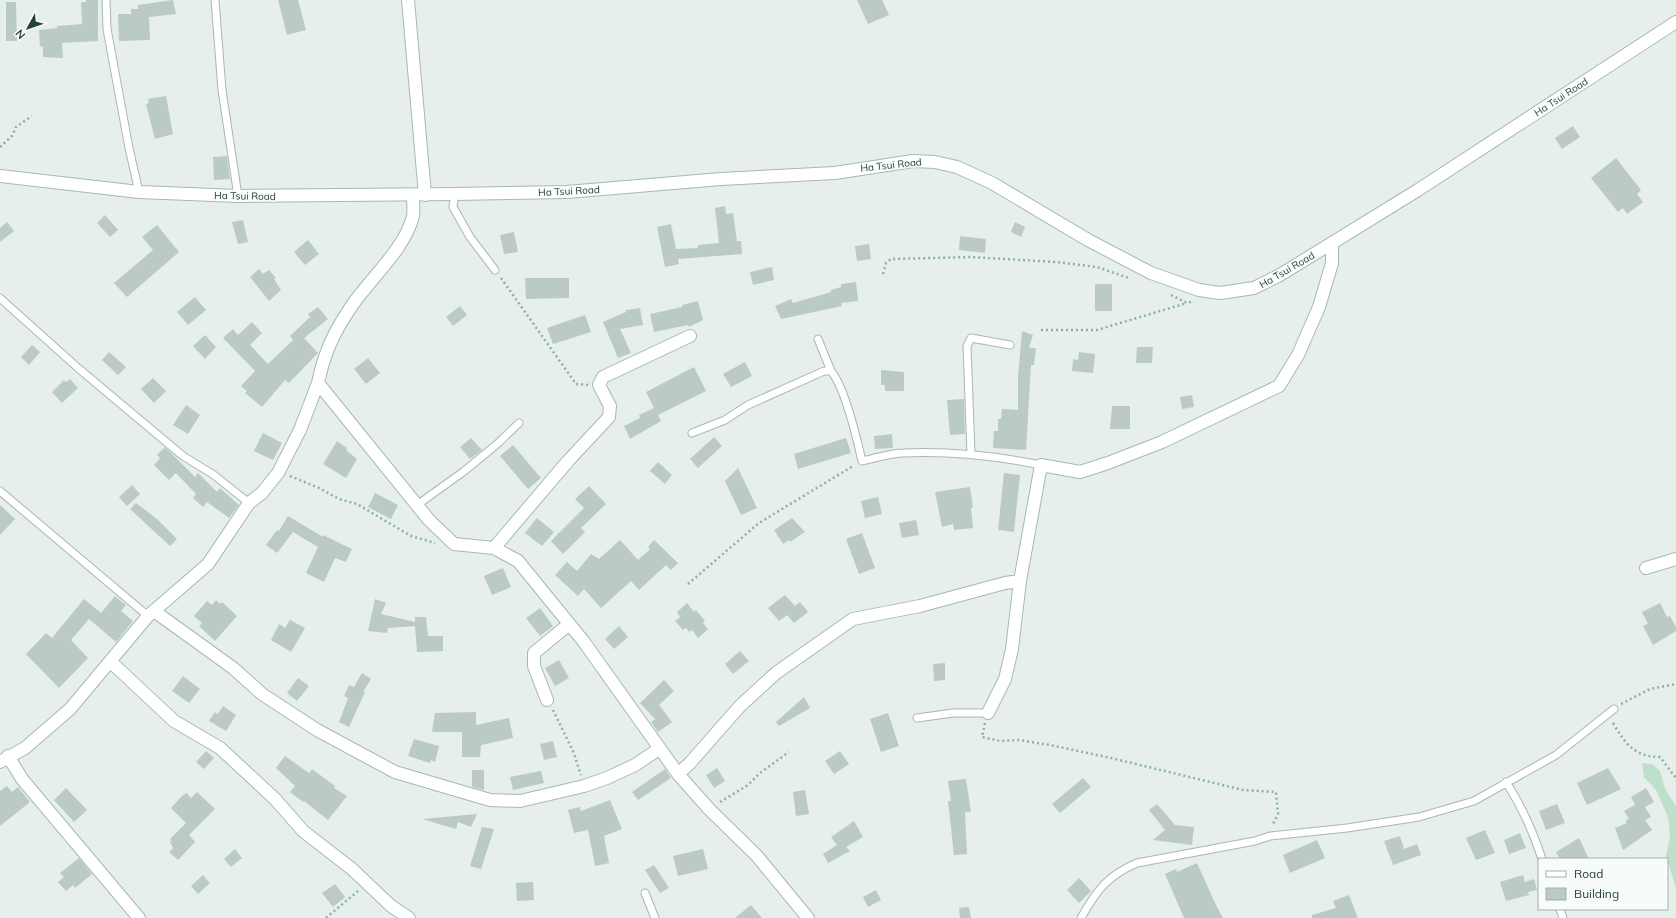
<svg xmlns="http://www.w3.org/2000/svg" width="1676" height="918" font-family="Mulish,sans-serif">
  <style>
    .green { fill: #bfe0c8 }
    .building { fill: #bbcac4 }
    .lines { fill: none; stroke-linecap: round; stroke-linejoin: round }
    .service-casing { stroke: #a8b8b2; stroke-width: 9 }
    .minor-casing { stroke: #a8b8b2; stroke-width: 14 }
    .tertiary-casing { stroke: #a8b8b2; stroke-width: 14 }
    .path { stroke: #86b3a5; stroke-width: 2.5; stroke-dasharray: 2 3; stroke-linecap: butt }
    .service { stroke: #fff; stroke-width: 7 }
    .minor { stroke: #fff; stroke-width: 12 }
    .tertiary { stroke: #fff; stroke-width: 12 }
    .labels { text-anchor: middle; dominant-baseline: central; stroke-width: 3; stroke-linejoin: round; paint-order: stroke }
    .street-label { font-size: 10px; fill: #24423a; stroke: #f7fbf9 }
  </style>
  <rect width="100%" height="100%" fill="#e6efeb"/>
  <path class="green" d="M1642 763 1652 764 1660 771 1665 789 1676 806V888L1666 856 1670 837 1668 817 1656 790 1644 777Z"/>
  <path class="building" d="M86 0H98V41L62 43 63 58 43 57V46L40 47 39 30 57 28V26L82 24 81 2H86Z
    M173 0 176 14 149 17 150 40 119 41 118 14H131V9H138V5Z
    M278 0H298L306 30 287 35Z
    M857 0H882L889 15 868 24Z
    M6 2H16L17 41H6Z
    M166 96 173 134 155 139 146 104 149 103 148 99Z
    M1573 126 1580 137 1562 149 1555 138Z
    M227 156 230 179 214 180 213 157Z
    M1616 158 1641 190 1637 194 1643 202 1627 214 1623 208 1618 212 1591 178Z
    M725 206 726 214 733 213 737 241H741L742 254 678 259 679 264 665 267 657 227 671 224 676 249 698 248V245L719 243 715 208Z
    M105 215 118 230 110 237 97 223Z
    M243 220 248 242 238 244 232 222Z
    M7 222 14 231 0 242V228Z
    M1015 222 1025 227 1021 237 1011 232Z
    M157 225 179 252 127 297 114 283 153 250 142 237Z
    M514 232 518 252 504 254 500 235Z
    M960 236 986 239 985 253 959 250Z
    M308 240 319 254 305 265 294 252Z
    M869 244 871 259 857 261 855 246Z
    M772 267 774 280 753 285 750 272Z
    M259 269 263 274 269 270 276 278 274 279 281 290 269 301 250 277Z
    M525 278H569V298L526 299Z
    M856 282 858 301 841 303 842 306 781 319 775 306 791 299 793 303 831 292V290L841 287V284Z
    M1095 284H1112V311H1095Z
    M195 297 206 310 188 325 177 312Z
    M698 301 703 320 689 327 688 325 654 332 650 314 682 307V305Z
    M460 306 467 315 453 326 446 317Z
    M318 307 328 319 304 338 318 353 289 383 285 380 262 407 245 393 247 391 241 386 255 371 223 338 233 329 238 335 252 322 262 333 250 345 268 364 293 340 290 336 310 317 308 314Z
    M640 308 643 325 620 329 631 353 618 358 603 322 626 312V310Z
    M585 315 591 332 553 344 547 328Z
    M1022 331 1033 335 1029 348H1036L1034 365H1031L1026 450 993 448 994 431H998V419H1001L1002 409 1018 410V377Z
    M205 335 216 347 205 359 193 346Z
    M32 345 40 352 29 365 21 357Z
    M1137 347H1153L1152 363H1136Z
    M109 352 126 367 118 375 102 360Z
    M1079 352 1095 354 1093 373 1072 371 1073 359 1078 360Z
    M368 358 380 373 366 384 354 369Z
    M745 362 752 376 731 387 723 374Z
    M694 367 706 391 658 415 661 421 630 439 624 426 640 418 639 415 654 408 646 392Z
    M881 370 904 372V391H885V385H881Z
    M153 378 166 391 154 403 141 389Z
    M70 379 78 388 62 403 52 392 64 380 66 382Z
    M1192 395 1194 407 1182 409 1180 397Z
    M964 399 965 434 950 435 947 400Z
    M186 405 200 415 188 434 173 425Z
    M1112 406H1130V429H1110Z
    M263 433 282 443 273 460 254 451Z
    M892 434 893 448 875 449 874 436Z
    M714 437 722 446 698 468 690 459Z
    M471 438 482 450 470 459 460 447Z
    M846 438 851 453 798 469 794 454Z
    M337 441 347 448 346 450 357 459 346 478 323 464Z
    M513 445 541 478 528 489 500 456Z
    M165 447 195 477 198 473 217 492 220 488 239 505 229 518 207 502 203 507 193 498 196 494 176 473 169 480 154 465 160 458 157 455Z
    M658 462 672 475 665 484 650 471Z
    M738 468 757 508 741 515 725 481Z
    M1004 473 1020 475 1014 532 998 530Z
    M132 485 140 494 127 506 119 497Z
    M589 486 606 504 581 528 585 532 563 554 551 541 584 508 575 499Z
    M970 487 973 507 971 508 973 528 954 530 953 524 942 527 935 492Z
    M375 493 398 505 391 519 368 507Z
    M878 497 882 514 865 518 861 501Z
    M136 503 157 519 177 539 170 546 130 509Z
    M0 505 15 519 0 535Z
    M288 516 323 537V535L352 549 346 562 335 558 324 582 306 573 318 547 293 532 277 553 266 545 277 530 279 531Z
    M537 518 554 532 542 546 525 533Z
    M792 518 805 532 790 542 789 540 783 544 774 530Z
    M916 520 919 535 902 538 899 523Z
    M862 533 875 568 859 574 846 539Z
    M620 540 638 560 650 549 648 547 654 540 678 563 671 570 666 565 639 590 631 581 601 608 584 589 578 596 555 575 567 562 577 571 591 554 599 559Z
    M503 568 511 587 492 595 484 576Z
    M785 595 795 606 800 602 808 612 794 623 787 615 779 621 768 608Z
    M115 596 126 605 121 611 133 621 116 642 89 619 71 640 88 658 59 688 26 654 46 633 52 638 84 599 101 613Z
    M375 599 386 603 381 614 415 622V617H426L428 636H443V651L417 652 415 626 388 628 387 633 368 631Z
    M216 600 220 604 222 602 237 616 215 641 199 626 202 623 194 616 207 601 212 605Z
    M687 603 694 612 696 610 705 621 703 623 708 629 698 638 692 630 689 632 686 628 683 630 675 621 680 617 677 612Z
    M1660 603 1667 617 1670 616 1676 627V631L1653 645 1643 626 1648 624 1642 612Z
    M540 608 553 626 540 636 526 618Z
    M290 620 305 628 291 652 271 640 279 624 285 628Z
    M619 626 628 637 614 649 605 639Z
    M740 651 749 661 733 674 725 664Z
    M559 660 569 678 555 686 545 668Z
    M945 663V680L934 681 933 664Z
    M362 673 371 679 363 692H365L349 727 339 722 348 698 344 696 349 685 354 687Z
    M183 676 200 689 189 703 172 691Z
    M298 678 309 686 297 701 287 693Z
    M664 680 674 691 659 705 672 722 658 732 651 722 655 719 640 703Z
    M804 697 810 708 779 726 776 722Z
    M223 706 236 715 226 731 209 721 215 712 218 714Z
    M476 712V725L509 718 513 738 481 745 480 757H462V732H432L435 713Z
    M888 713 899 746 881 752 870 719Z
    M414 739 439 746 435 762 431 760 430 763 408 756Z
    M553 741 557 757 544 760 540 744Z
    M206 751 214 758 204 769 196 762Z
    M840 751 849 764 834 774 825 761Z
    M285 756 309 773 312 769 335 786 334 788 347 796 328 820 304 801 303 802 290 792 295 786 276 768Z
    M717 768 725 781 714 788 706 775Z
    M1608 768 1621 789 1587 805 1577 783Z
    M665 769 671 778 638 800 632 792Z
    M472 770H484V790L472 787Z
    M541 771 544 783 513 790 510 777Z
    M1083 778 1091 787 1060 813 1052 804Z
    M966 779 971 812H965L967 854 954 855 948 801H951L948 781Z
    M7 786 12 792 18 787 30 802 0 826V791Z
    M66 788 87 810 74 822 54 800Z
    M1646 788 1654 802 1645 807 1651 817 1645 820 1652 830 1623 850 1615 828 1627 823 1625 821 1629 819 1624 811 1635 805 1631 797Z
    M805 790 809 814 796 816 793 792Z
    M197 792 215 809 189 835 195 842 178 860 169 852 173 848 170 842 172 840 170 839 186 823 171 808 183 795 187 793 191 798Z
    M610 800 622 829 604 836 609 863 595 866 588 830 574 833 568 810 580 807 581 811Z
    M1157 804 1175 825 1194 827 1192 845 1153 840 1165 830 1149 810Z
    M1557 804 1565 823 1546 830 1539 811Z
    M477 814 471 827 458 822 456 829 422 819Z
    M854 821 863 837 846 847 850 851 828 863 823 854 837 845 831 837Z
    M482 827 494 829 481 869 470 866Z
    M1485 830 1495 853 1476 860 1466 838Z
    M1520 833 1526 848 1509 854 1504 840Z
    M1400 836 1404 849 1417 844 1421 855 1393 865 1384 841Z
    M1579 838 1589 859H1560L1556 852Z
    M1317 840 1325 858 1290 873 1283 855Z
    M235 849 242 858 231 867 224 859Z
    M703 849 708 869 678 876 673 856Z
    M79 858 92 874 75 888 73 885 66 891 58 882 64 877 60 873Z
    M1197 863 1216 905 1223 918H1184L1165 874 1176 869 1177 872Z
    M654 865 669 888 660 893 645 870Z
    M203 875 210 883 198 894 191 886Z
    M1523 875 1525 882 1534 879 1537 890 1528 892 1529 895 1506 901 1500 882Z
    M1079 878 1091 891 1079 903 1067 890Z
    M533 882 534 900 517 901 516 883Z
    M335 884 345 897 333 907 322 893Z
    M876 890 881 900 868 907 863 897Z
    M1349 895 1358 918H1312V915L1336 908 1333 901Z
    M751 905 762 918H735Z
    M969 907 971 918H960L959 908Z"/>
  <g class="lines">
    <g class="service-casing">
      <path id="service" d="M106 0 107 29 129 148 139 192
        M215 0 222 90 238 196
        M455 194 453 207 470 237 495 270
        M0 298 78 368 183 456 214 475 249 503
        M818 339 831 371
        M692 433 725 420 748 405 824 371H831C845 387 857 439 862 461 876 458 891 453 904 453 950 451 996 456 1041 465
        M971 454 967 346 971 338 1010 345
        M0 491 148 616
        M417 505 463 472 496 445 519 423
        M917 718 953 713H988
        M1506 782C1522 807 1533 831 1542 859
        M645 893 655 918
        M1560 909 1563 918
        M1081 918C1096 891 1108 875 1137 863L1255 841 1270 836 1347 828 1419 817 1474 801 1556 755 1614 709"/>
    </g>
    <g class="minor-casing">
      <path id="minor" d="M408 0 425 195
        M413 195C413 202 414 210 413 216 405 250 367 281 349 310 333 334 324 354 318 383L429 520 454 544 494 548 518 561 584 642 678 774 709 809 757 856 808 918
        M494 548 568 461 609 417 610 406 599 385 603 377 690 336
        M1646 568 1676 559
        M154 611 233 668 262 694 317 730 395 772 490 800 520 801 584 786 607 778 635 765 659 749
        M111 662 174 721 220 748 275 799 303 831 352 869 391 906 409 918
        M547 700 534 666V653L568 625
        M988 713 1005 679 1012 649 1020 581 1041 465 1080 472 1108 463 1162 442 1279 386 1298 355 1319 307 1332 263V243
        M8 756 22 779 139 918
        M0 762 25 748 70 709 148 616 208 564 249 503 262 493 278 473 300 430 318 383
        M678 774 690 763 740 706 776 673 853 619 920 606 1005 583 1020 581"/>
    </g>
    <g class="tertiary-casing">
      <path id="tertiary" d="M0 176 139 192 238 196 455 194 567 192 721 179 835 173 913 161 935 162 957 167 992 183 1088 240 1151 273 1199 290 1220 293 1254 288 1280 275 1418 190 1676 22"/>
    </g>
    <path class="path" d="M0 147 12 136 16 127 32 116
      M883 274 886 263 891 259 971 257 1056 262 1097 267 1129 278
      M501 278 576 384 588 385
      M1171 295 1187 303 1194 301
      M1041 330H1097L1187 303
      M290 476 319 488 339 499 357 504 411 536 435 543
      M688 584 759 523 853 466
      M1621 704 1650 689 1676 684
      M553 710 573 751 581 775
      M985 723 982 737 1000 741 1019 740 1050 745 1111 758 1243 790 1276 792 1278 814 1272 826
      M1613 723C1625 743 1634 757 1660 757L1676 778
      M720 802 748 785 760 773 789 752
      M326 918 358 891"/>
    <use href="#service" class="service"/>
    <use href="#minor" class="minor"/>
    <use href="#tertiary" class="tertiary"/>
  </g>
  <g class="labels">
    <g class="street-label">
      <text transform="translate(1561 97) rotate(-33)">Ha Tsui Road</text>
      <text transform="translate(891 165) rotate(-6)">Ha Tsui Road</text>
      <text transform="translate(569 191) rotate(-3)">Ha Tsui Road</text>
      <text transform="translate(245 196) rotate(1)">Ha Tsui Road</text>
      <text transform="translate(1287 270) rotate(-30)">Ha Tsui Road</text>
    </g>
  </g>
  <rect x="1538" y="858" width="130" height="52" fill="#f7fbf9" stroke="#a3b1ad"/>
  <rect x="1546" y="871" width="20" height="6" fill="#ffffff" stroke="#a3b1ad"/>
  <text x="1574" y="878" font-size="12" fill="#24423a">Road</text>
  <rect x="1546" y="888" width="20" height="12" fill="#bbcac4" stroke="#a3b1ad"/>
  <text x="1574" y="898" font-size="12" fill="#24423a">Building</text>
  <g transform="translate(28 28) rotate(230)" stroke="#f7fbf9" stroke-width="3" paint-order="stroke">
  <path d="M0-3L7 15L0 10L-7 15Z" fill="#24423a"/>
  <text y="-6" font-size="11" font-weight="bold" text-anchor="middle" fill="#24423a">N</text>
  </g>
</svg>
